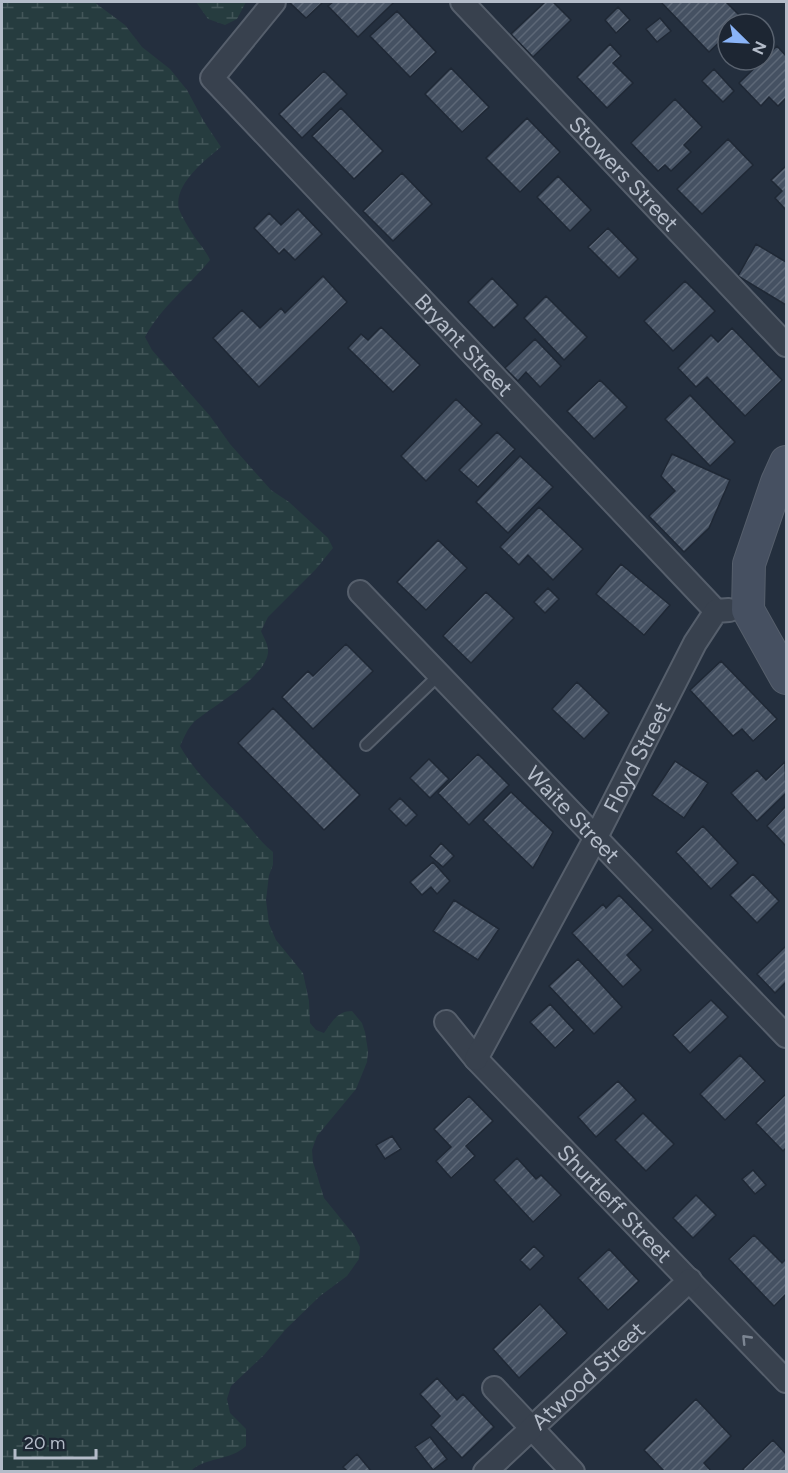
<svg xmlns="http://www.w3.org/2000/svg" width="788" height="1473" font-family="Figtree,sans-serif">
  <style>
    .wetland { fill: url(#wetland-marsh) }
    .building { fill: url(#building-hatch); stroke: #1f2835; stroke-width: 1.5 }
    .lines { fill: none; stroke-linecap: round; stroke-linejoin: round }
    .service-casing { stroke: #565f6c; stroke-width: 14 }
    .minor-casing { stroke: #565f6c; stroke-width: 26 }
    .secondary-casing { stroke: #565f6c; stroke-width: 34 }
    .service { stroke: #38414e; stroke-width: 10 }
    .minor { stroke: #38414e; stroke-width: 22 }
    .secondary { stroke: #465061; stroke-width: 32 }
    .oneway { stroke: #7c8592 }
    .labels { text-anchor: middle; dominant-baseline: central; stroke-width: 4.5; stroke-linejoin: round; paint-order: stroke }
    .street-label { font-size: 22px; fill: #b4bcc9; stroke: #1d2633 }
  </style>
  <defs>
    <pattern id="wetland-marsh" width="20" height="14" patternUnits="userSpaceOnUse" patternTransform="scale(1.5)"><rect width="20" height="14" fill="#263c3f"/><path d="M1 5h8M5 5V1M11 12h8M15 12V8" fill="none" stroke="#435659"/></pattern>
    <pattern id="building-hatch" width="6" height="6" patternUnits="userSpaceOnUse" patternTransform="scale(1.5)"><rect width="6" height="6" fill="#455162"/><path d="M-1 1l2-2M0 6l6-6M5 7l2-2" fill="none" stroke="#5d6877"/></pattern>
  </defs>
  <rect width="100%" height="100%" fill="#242f3e"/>
  <path class="wetland" d="M2 2H94L125 25 142 47 170 69 187 90 203 120 221 147C205 160 173 185 179 209 182 217 188 226 192 233 199 244 205 249 210 260 188 287 161 307 145 337L152 350 210 416 230 444 271 490 289 502 328 538 333 548 316 569 268 617 261 631C264 638 269 646 268 653 265 678 212 706 194 722 187 729 184 738 180 746 195 773 217 792 238 814 250 826 259 841 273 852V865L269 875 266 900 269 924 276 940 303 973 309 1001 310 1023 316 1030 324 1033C332 1022 337 1011 352 1011L362 1023 365 1032 368 1051 367 1062 356 1089 317 1136 312 1150 313 1162 324 1198 354 1235 360 1247 359 1259 347 1276 320 1296 286 1329 264 1355 231 1386 227 1399 230 1413 246 1429V1446C230 1461 205 1457 191 1471H2Z
    M196 2H246L237 19 225 25 208 19Z"/>
  <path class="building" d="M289 2H323L306 18Z
    M333 2H394L358 37 328 6Z
    M545 2H553L571 20 533 57 511 34Z
    M661 2H726L743 19 738 24H728V34L709 52Z
    M618 7 630 20 616 33 605 20Z
    M397 11 436 52 410 77 370 36Z
    M660 18 671 31 657 42 646 29Z
    M610 44 621 56 613 63 633 83 607 108 577 77Z
    M777 46 786 56V98L778 106 769 97 761 106 739 83Z
    M451 68 489 107 462 132 425 94Z
    M714 69 734 91 723 102 702 81Z
    M324 71 347 94 302 138 279 114Z
    M675 99 702 127 684 145 691 152 671 171 665 165 658 171 631 143Z
    M341 108 383 151 354 179 312 136Z
    M527 118 560 152 520 192 486 158Z
    M728 139 753 165 702 214 677 189Z
    M786 166V210L775 198 782 191 771 180Z
    M402 173 432 204 393 241 363 211Z
    M558 176 591 210 570 231 537 197Z
    M298 209 322 234 295 260 284 249 279 254 254 228 269 213 281 225Z
    M608 228 638 259 619 278 588 247Z
    M756 244 786 262V305L738 276Z
    M323 276 347 302 259 387 213 338 242 310 260 328 281 308 285 313Z
    M492 278 518 305 494 328 468 302Z
    M685 281 715 311 673 351 644 321Z
    M546 296 587 337 564 360 524 318Z
    M381 327 420 365 393 392 348 348 361 334 368 340Z
    M732 328 782 380 745 416 707 377 696 387 678 368 711 335 718 342Z
    M535 339 561 366 540 387 526 372 518 381 505 368Z
    M600 380 627 407 594 439 567 411Z
    M690 395 735 442 710 466 665 419Z
    M456 399 482 424 426 481 401 456Z
    M497 432 515 449 478 487 459 470Z
    M672 454 730 480 709 528 684 552 649 516 675 491 661 476Z
    M520 456 553 487 508 533 476 502Z
    M539 507 583 549 553 580 528 555 519 565 500 547Z
    M438 540 467 568 426 610 397 582Z
    M621 564 670 605 644 635 596 594Z
    M548 588 559 599 545 613 534 602Z
    M486 592 514 618 471 663 443 636Z
    M346 644 373 671 313 729 282 697 308 671 313 676Z
    M721 661 777 719 753 741 742 729 733 736 690 690Z
    M577 682 609 713 584 739 552 709Z
    M273 708 360 795 324 830 238 743Z
    M478 754 509 785 469 825 438 793Z
    M429 759 449 779 430 798 410 778Z
    M675 761 708 783 684 818 652 795Z
    M785 762 786 793 757 821 731 793 757 770 766 780Z
    M511 792 553 832 533 868 483 820Z
    M400 798 417 815 406 826 389 809Z
    M786 806V846L767 826Z
    M703 826 738 863 711 889 676 852Z
    M441 843 454 856 443 867 430 856Z
    M433 862 450 881 437 894 431 887 422 895 410 882Z
    M753 874 779 901 757 923 730 895Z
    M619 895 653 930 627 955 641 970 623 987 572 933 603 904 606 908Z
    M454 900 499 929 478 960 433 931Z
    M786 946V982L775 993 757 974Z
    M578 959 622 1007 594 1034 549 986Z
    M711 1000 728 1017 690 1053 673 1035Z
    M550 1004 574 1030 555 1048 530 1022Z
    M740 1055 765 1081 725 1120 700 1094Z
    M618 1081 636 1100 596 1137 578 1117Z
    M786 1094V1148L783 1151 756 1123Z
    M469 1096 493 1121 466 1146 475 1156 451 1178 436 1161 451 1147 434 1129Z
    M643 1113 674 1144 646 1171 615 1140Z
    M392 1136 401 1149 385 1159 376 1145Z
    M517 1158 536 1179 541 1175 561 1195 533 1222 494 1180Z
    M753 1170 766 1185 755 1194 742 1179Z
    M696 1195 716 1215 693 1238 673 1218Z
    M754 1235 782 1263 786 1259V1294L774 1306 729 1259Z
    M534 1246 544 1256 530 1270 520 1260Z
    M609 1249 639 1281 608 1310 578 1278Z
    M540 1304 567 1333 519 1378 493 1349Z
    M437 1378 457 1400 463 1394 494 1427 462 1458 431 1425 440 1416 420 1394Z
    M696 1399 731 1436 704 1463 712 1472H665L644 1450Z
    M430 1437 447 1459 433 1470 415 1447Z
    M773 1440 786 1454V1472H745L743 1469Z
    M357 1454 372 1472H348L343 1467Z"/>
  <g class="lines">
    <g class="service-casing">
      <path id="service" d="M366 745 439 675"/>
    </g>
    <g class="minor-casing">
      <g id="minor">
        <path id="s1" d="M274 2 212 78 716 611"/>
        <path id="s2" d="M462 2 786 345"/>
        <path id="s3" d="M360 592 786 1036"/>
        <path id="s4" d="M446 1022 476 1059 786 1381"/>
        <path id="s5" d="M476 1059 595 839 695 643 716 611 729 610"/>
        <path d="M494 1388 573 1472"/>
        <path id="s6" d="M485 1472 690 1280"/>
      </g>
    </g>
    <g class="secondary-casing">
      <path id="secondary" d="M786 462 777 482 749 564 748 610 786 678"/>
    </g>
    <use href="#service" class="service"/>
    <use href="#minor" class="minor"/>
    <use href="#secondary" class="secondary"/>
  </g>
  <defs><path id="oneway-chevron" d="M-2-3.5L2.5 0L-2 3.5" fill="none" stroke-width="1.6" stroke-linecap="round" stroke-linejoin="round" transform="scale(1.5)"/></defs>
  <use class="oneway" href="#oneway-chevron" transform="translate(746 1339) rotate(-134)"/>
  <g class="labels">
    <g class="street-label">
      <text stroke="none"><textPath href="#s2" startOffset="236">Stowers Street</textPath></text>
      <text stroke="none"><textPath href="#s1" startOffset="465">Bryant Street</textPath></text>
      <text stroke="none"><textPath href="#s5" startOffset="342">Floyd Street</textPath></text>
      <text stroke="none"><textPath href="#s3" startOffset="308">Waite Street</textPath></text>
      <text stroke="none"><textPath href="#s4" startOffset="248">Shurtleff Street</textPath></text>
      <text stroke="none"><textPath href="#s6" startOffset="141">Atwood Street</textPath></text>
    </g>
  </g>
  <rect width="788" height="1473" fill="none" stroke="#b4bcc9" stroke-width="6"/>
  <g transform="translate(746 42) rotate(114)"><circle r="28" fill="#1d2633" stroke="#59626f" stroke-width="1.5"/>
  <path d="M0-4.5L10 22L0 15L-10 22Z" fill="#8ab4f8"/>
  <text y="-9" font-size="16" font-weight="bold" text-anchor="middle" fill="#b4bcc9">N</text>
  </g>
  <path d="M15 1449v9h81v-9" fill="none" stroke="#b4bcc9" stroke-width="3"/>
  <text x="24" y="1449" font-size="18" fill="#b4bcc9" stroke="#1d2633" stroke-width="4.5" paint-order="stroke">20 m</text>
</svg>
